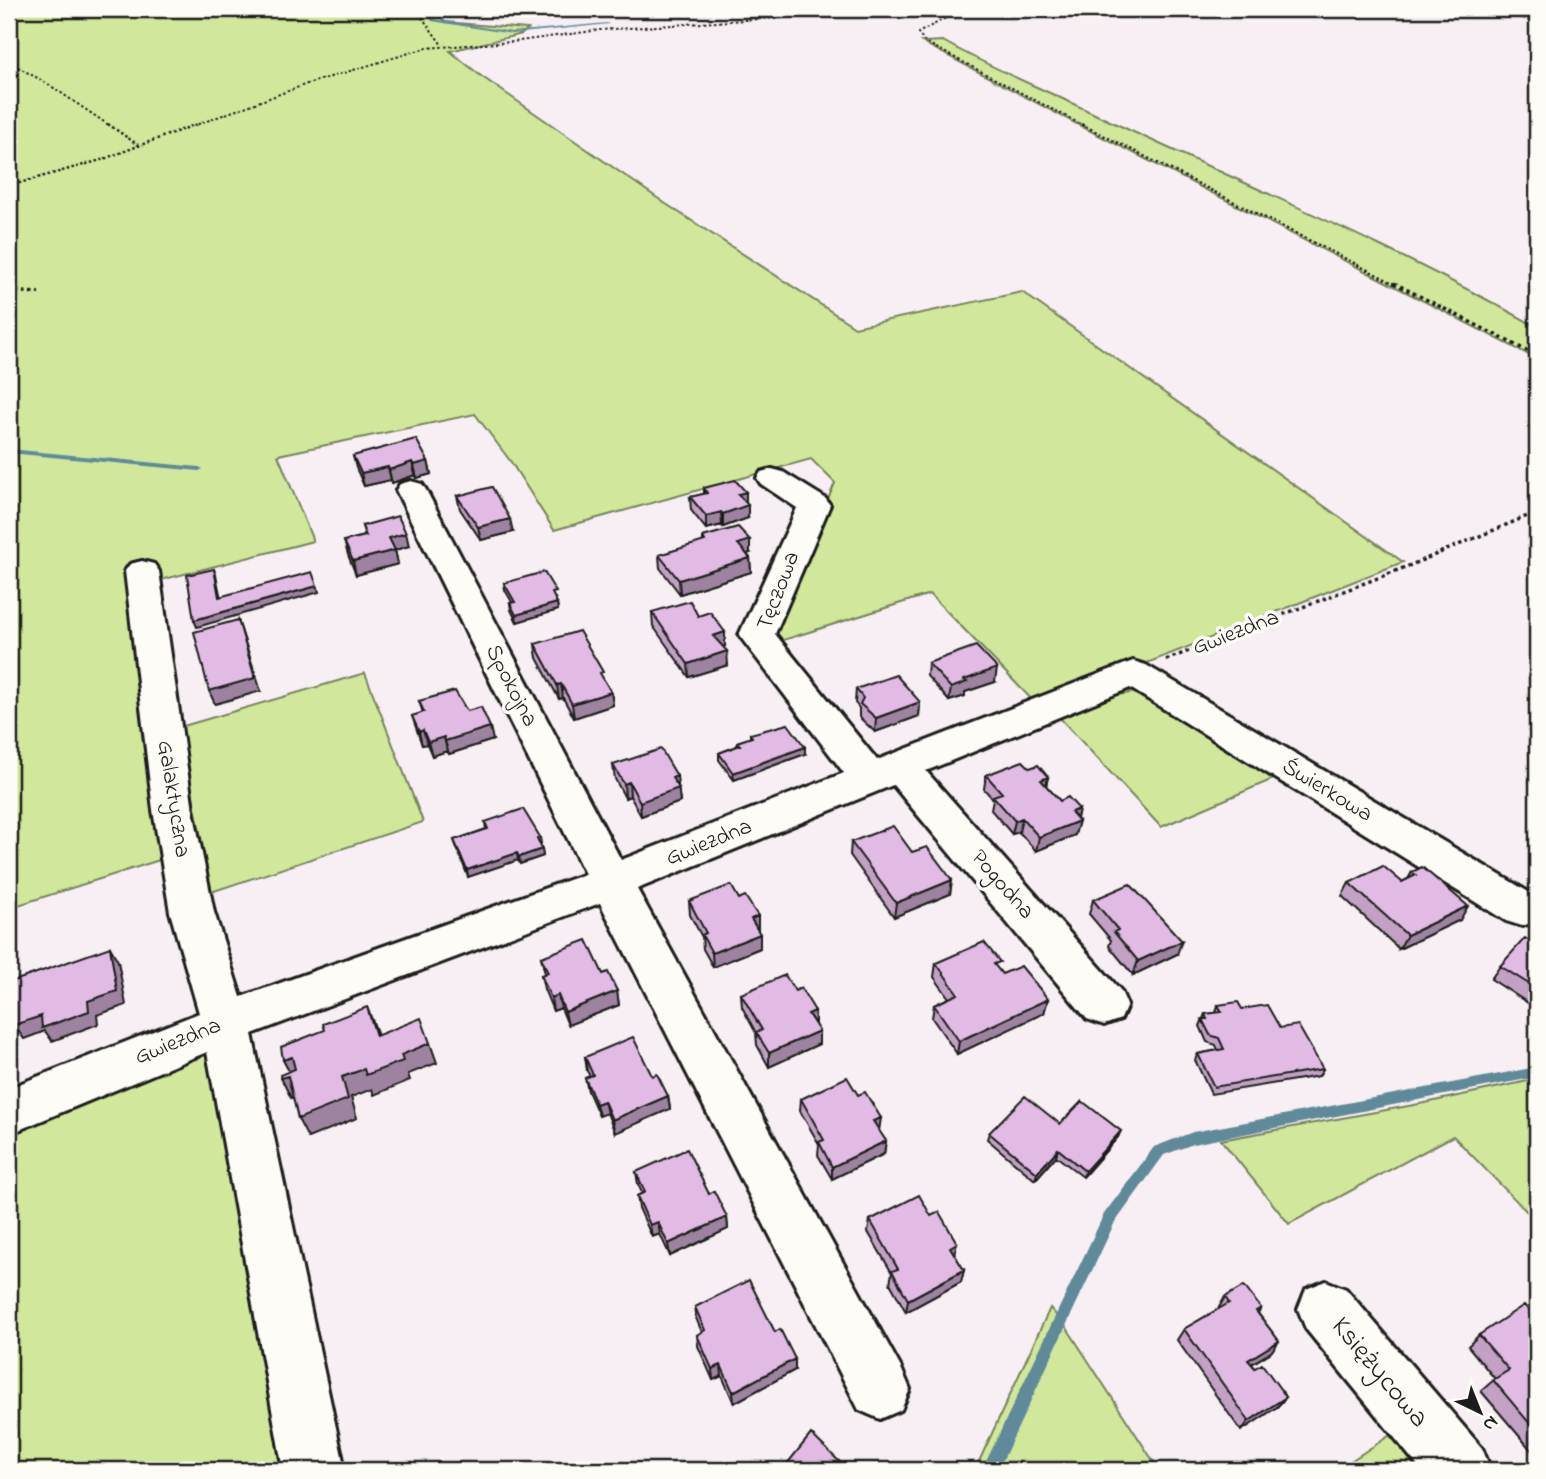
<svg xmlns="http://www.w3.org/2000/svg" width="1546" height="1479" font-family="'Indie Flower',sans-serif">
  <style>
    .green { fill: #d0e79c; stroke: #76825c; stroke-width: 2 }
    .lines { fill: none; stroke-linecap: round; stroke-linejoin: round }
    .stream { fill: #608a9a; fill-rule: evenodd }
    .minor-casing { stroke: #1c1c1c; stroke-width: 6 }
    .path-far2 { stroke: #1c1c1c; stroke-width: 2; stroke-dasharray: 2.5 2.5; stroke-linecap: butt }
    .path-far1 { stroke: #1c1c1c; stroke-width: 2.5; stroke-dasharray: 2.5 2.5; stroke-linecap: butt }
    .path { stroke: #1c1c1c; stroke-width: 3.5; stroke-dasharray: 3.5 3.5; stroke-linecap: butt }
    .minor { fill: #fdfcf7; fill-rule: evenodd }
    .wall { fill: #c2a1c4; stroke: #1c1c1c; stroke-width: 2 }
    .shaded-wall { fill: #9e83a0; stroke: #1c1c1c; stroke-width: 2 }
    .building { fill: #e1bbe4; stroke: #1c1c1c; stroke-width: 2 }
    .labels { text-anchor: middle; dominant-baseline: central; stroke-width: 7; stroke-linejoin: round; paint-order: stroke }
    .street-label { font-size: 23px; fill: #1c1c1c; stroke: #fdfcf7 }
    .near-street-label { font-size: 28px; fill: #1c1c1c; stroke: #fdfcf7 }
  </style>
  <rect width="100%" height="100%" fill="#f7eff3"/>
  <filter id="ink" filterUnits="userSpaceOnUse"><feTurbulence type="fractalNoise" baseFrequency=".0143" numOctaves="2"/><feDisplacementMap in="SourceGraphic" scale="14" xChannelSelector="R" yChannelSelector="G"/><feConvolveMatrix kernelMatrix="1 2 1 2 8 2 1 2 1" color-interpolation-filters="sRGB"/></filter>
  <g filter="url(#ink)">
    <path class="green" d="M9 9H434L445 22 528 29 522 34 450 51 481 76 666 204 855 327 1022 292 1403 562 1038 706 930 594 777 642 770 634 835 483 811 459 554 530 511 462 475 414 278 455 313 541 157 581 169 857 9 908Z
      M943 41C987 66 1036 86 1082 108 1234 180 1390 244 1537 327V359L1073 122 922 42Z
      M365 673 423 822 211 892 180 727Z
      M1136 692 1278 777 1161 827 1058 716 1105 697Z
      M207 1045 281 1470H9V1124Z
      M1537 1079V1222L1453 1136 1289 1224 1221 1140 1425 1103Z
      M1050 1308 1065 1325 1159 1470H975Z
      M1404 1426 1438 1470H1337Z"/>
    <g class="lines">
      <path class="stream" d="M425 9H429L434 19 512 32 607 23 609 24 512 34 432 21Z
        M9 449 199 467 203 469 199 471 9 453Z
        M1537 1067V1077L1193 1144 1164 1155 1114 1224 998 1470H982L1104 1214 1154 1147 1193 1132Z"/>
      <g class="minor-casing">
        <path id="minor" d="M772 469 783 472 825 498 830 505 775 634 877 760 1133 661 1146 665 1537 897V921L1522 926 1506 921 1130 688 926 771 1121 991 1127 1005 1121 1019 1104 1025 1087 1019 893 785 637 889 901 1368 910 1389 901 1410 880 1419 859 1410 600 903 252 1034 345 1470H283L207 1052 9 1134V1088L199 1013 170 912 153 810 125 571 130 564 142 561 154 564 159 571 193 810 214 912 241 997 585 874 396 490 400 484 411 481 422 484 426 490 621 860 844 773 739 635 797 508 761 484 757 478 761 472Z
          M1326 1281 1346 1289 1482 1448 1491 1470H1421L1306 1329 1298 1309 1306 1289Z"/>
      </g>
      <path class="path-far2" d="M416 9 442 45
        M963 9 918 33 925 42 1084 126
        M1494 9 1537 23
        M9 62 48 84 110 126
        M193 126 307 84 426 48 512 42 600 30 904 9"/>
      <path class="path-far1" d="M108 124 138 145
        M1081 124 1397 285
        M9 186 101 160 197 124"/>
      <path class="path" d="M1394 283 1537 356
        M9 291 39 293
        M1166 660 1406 567 1537 512"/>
      <use href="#minor" class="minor"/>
    </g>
    <path class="wall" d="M353 456 428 461 431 474 417 478 415 475 392 483 391 480 364 486 356 468Z
      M704 488 748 518 723 527 722 525 706 529 691 510 690 497 704 494Z
      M457 496 513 532 481 540 460 509Z
      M362 526 409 546 395 550 398 564 356 575 348 555 344 541 365 536Z
      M703 537 750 553 747 554 750 558 751 572 680 594 660 568 659 555 703 542Z
      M504 583 557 599H555L557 603 558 610 517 622 511 610 510 603 512 602 505 590Z
      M652 612 698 616 725 646 723 647 728 665 689 677 653 626Z
      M535 644 604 681 611 692 613 705 574 718 563 698 559 699 537 658Z
      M928 663 995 682 965 692V696L949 701 927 676Z
      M856 689 920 702 919 716 875 732 859 717V708L855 703Z
      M419 701 467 711 493 740 449 754 447 751 432 756 427 744 422 745 412 716 423 713Z
      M750 734 805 754 734 780 719 760V753L737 746V742L750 738Z
      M613 765 678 787 680 802 641 816 630 796 625 798 615 779Z
      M1030 768 1048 777 1046 786 1060 801 1079 809 1077 818 1075 835 1036 851 1019 832 1012 834 991 810 993 799 984 789 986 775Z
      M485 822 540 837 541 844 540 845 543 856 520 864 518 860 468 877 454 840 486 829Z
      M851 842 912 852 952 880 950 894 894 917 850 855Z
      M1412 872 1460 920 1399 949 1342 896 1349 883 1402 882 1408 879Z
      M1093 900 1177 954 1133 975 1109 946 1111 940 1089 914Z
      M689 901 758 930 760 948 713 967 703 949 702 937 690 915Z
      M1537 946V1009L1491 979 1500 966Z
      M541 957 603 974 617 991 619 1005 568 1025 561 1008 553 1011 544 989 541 975 545 974Z
      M936 963 998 970 1002 974 1048 999 1044 1013 957 1054 932 1018 934 1005 949 998 934 977Z
      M795 991 815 1011V1024L819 1044 769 1067 757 1045 756 1033 742 1007 741 994Z
      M1218 1005 1242 1009 1280 1028 1323 1069 1319 1076 1211 1094 1195 1060 1198 1054 1218 1050 1216 1045 1207 1042 1200 1026 1205 1014 1216 1013Z
      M585 1057 652 1076 668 1096 670 1109 615 1133 607 1113 599 1116 588 1091 585 1078 590 1076 587 1071Z
      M801 1099 879 1131 886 1141 884 1154 832 1179 818 1155 819 1144 800 1111Z
      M1060 1124 1118 1137 1083 1177 1056 1156 1035 1180 987 1139 989 1133Z
      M636 1172 709 1194 727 1217 728 1229 670 1256 660 1234 652 1237 639 1208 637 1196 642 1193 638 1184Z
      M870 1220 954 1254 964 1270 961 1282 906 1312 890 1283 892 1273 868 1232Z
      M1225 1297 1261 1308 1258 1313 1279 1341 1271 1352 1252 1364 1255 1368 1286 1397 1277 1407 1241 1431 1177 1340 1184 1329 1218 1309Z
      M695 1307 775 1332 795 1370 734 1403 722 1376 713 1380 698 1346 697 1335 702 1332 696 1318Z
      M1537 1320V1447L1532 1451 1481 1391 1495 1379 1468 1346 1479 1335Z"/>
    <path class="shaded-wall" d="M428 461 431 474 417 478 414 465Z
      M412 462 415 475 392 483 389 470Z
      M388 467 391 480 364 486 361 473Z
      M746 492V505H748V518L723 527V514L738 494Z
      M721 512 722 525 706 529V516Z
      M510 519 513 532 481 540 478 527Z
      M406 533 409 546 392 551 389 538Z
      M750 540V553L738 557V544Z
      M395 550 398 564 356 575 353 561Z
      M750 558 751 572 680 594 679 580Z
      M214 569 216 575 222 604 219 597Z
      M317 586 319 592 197 627 194 620Z
      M557 603 558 610 517 622 516 615Z
      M238 620 261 691 215 704 209 691Z
      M725 632V646L714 650 713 636Z
      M727 651 728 665 689 677 688 664Z
      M997 668 995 682 965 692V696L949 701 951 688 964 680Z
      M561 684 563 698 559 699 557 685Z
      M611 692 613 705 574 718 572 704Z
      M920 702 919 716 875 732 876 718Z
      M490 727 493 740 449 754 445 741Z
      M423 730 427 744 422 745 419 732Z
      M444 737 447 751 432 756 428 742Z
      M805 747V754L734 780 733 773Z
      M677 776 680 802 641 816 640 802 672 778Z
      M1048 777 1045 790 1041 780Z
      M629 782 630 796 625 798 624 784Z
      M1079 809 1076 822 1071 812Z
      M1022 818 1019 832 1012 834 1015 821Z
      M1079 821 1075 835 1036 851 1039 837Z
      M542 849 543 856 520 864 519 857Z
      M517 853 518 860 468 877 467 870Z
      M952 880 950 894 894 917 896 903Z
      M1468 906 1460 920 1399 949 1407 935Z
      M758 916V930L751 919Z
      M760 934V948L713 967 712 953Z
      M1182 941 1177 954 1133 975 1138 961Z
      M110 947 118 961 126 1005 97 1015 98 1024 52 1041 45 1031 24 1039 14 1025 41 1016 88 1001Z
      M617 991 619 1005 568 1025 565 1012Z
      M558 995 561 1008 553 1011 551 998Z
      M1048 999 1044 1013 957 1054 959 1041Z
      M367 1007 375 1027 384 1055 376 1036Z
      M815 1011V1024L808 1014Z
      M819 1031V1044L769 1067V1053Z
      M430 1043 437 1063 408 1074 410 1080 374 1095 372 1089 351 1097 357 1118 308 1138 298 1119 342 1077Z
      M292 1057 301 1076 293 1079 283 1060Z
      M288 1076 298 1095 291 1098 281 1078Z
      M668 1096 670 1109 615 1133 612 1120Z
      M604 1101 607 1113 599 1116 596 1104Z
      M881 1118 879 1131 873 1121Z
      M1121 1131 1118 1137 1083 1177 1085 1171Z
      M886 1141 884 1154 832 1179V1167Z
      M1058 1149 1056 1156 1035 1180 1037 1173Z
      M727 1217 728 1229 670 1256 668 1244Z
      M658 1222 660 1234 652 1237 650 1225Z
      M957 1243 954 1255 950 1247Z
      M964 1270 961 1282 906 1312 908 1300Z
      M1279 1341 1271 1352 1241 1370 1248 1360Z
      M795 1359V1370L734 1403 733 1392Z
      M721 1365 722 1376 713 1380 712 1369Z
      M1286 1397 1277 1407 1241 1431 1249 1421Z"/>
    <path class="building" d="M416 439 428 461 414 465 412 462 389 470 388 467 361 473 353 456Z
      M735 480 746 492 738 494 748 505 723 514 721 512 706 516 690 497 707 493 704 488Z
      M492 487 510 519 478 527 457 496Z
      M398 516 406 533 389 538 395 550 353 561 344 541 366 536 362 526Z
      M738 527 750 540 738 544 750 558 679 580 659 555 705 541 703 537Z
      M214 569 219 597 312 572 317 586 194 620 187 575Z
      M544 572 556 592 552 593 557 603 516 615 510 603 515 602 504 583Z
      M690 601 698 616 710 612 725 632 713 636 727 651 688 664 652 612Z
      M238 620 255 678 209 691 194 632Z
      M579 631 603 672 600 673 611 692 572 704 561 684 557 685 535 644Z
      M976 646 997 668 964 680 967 682 951 688 928 663Z
      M896 675 920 702 876 718 860 704 863 698 856 689Z
      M455 691 467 711 481 707 490 727 445 741 444 737 428 742 423 730 419 732 412 716 424 712 419 701Z
      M788 724 805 747 733 773 719 753 740 745 737 742 752 737 750 734Z
      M661 749 677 776 672 778 679 788 640 802 629 782 624 784 613 765Z
      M1023 761 1030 768 1038 765 1048 777 1041 780 1060 801 1068 797 1079 809 1071 812 1079 821 1039 837 1022 818 1015 821 993 796 1002 793 986 775Z
      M523 809 540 837 537 838 542 849 519 857 517 853 467 870 454 840 488 829 485 822Z
      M893 826 912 852 927 847 952 880 896 903 851 842Z
      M1383 866 1402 882 1416 875 1412 872 1422 867 1468 906 1407 935 1349 883Z
      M1130 884 1182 941 1138 961 1114 932 1118 930 1093 900Z
      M731 885 739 899 745 896 758 916 751 919 760 934 712 953 702 935 706 933 689 901Z
      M1525 938 1537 946V989L1500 966Z
      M587 940 603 974 608 972 617 991 565 1012 558 995 551 998 541 975 548 973 541 957Z
      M984 942 1000 962 994 964 1002 974 1021 966 1048 999 959 1041 934 1005 958 994 936 963Z
      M110 947 117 991 88 1001 89 1011 42 1028 41 1016 14 1025 11 982Z
      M785 975 795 991 801 988 815 1011 808 1014 819 1031 769 1053 756 1032 762 1030 741 994Z
      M1238 1002 1242 1009 1267 1005 1280 1028 1298 1025 1323 1069 1214 1087 1198 1054 1224 1049 1219 1038 1210 1035 1202 1019H1207L1205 1014 1222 1012 1218 1005Z
      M367 1007 376 1036 421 1018 430 1043 401 1055 403 1061 366 1075 364 1069 342 1077 348 1099 298 1119 288 1076 281 1078 280 1075 295 1069 292 1057 283 1060 281 1047 325 1030 323 1024Z
      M633 1037 652 1076 657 1074 668 1096 612 1120 604 1101 596 1104 585 1078 593 1075 585 1057Z
      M847 1077 858 1095 865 1092 881 1118 873 1121 886 1141 832 1167 819 1142 824 1140 801 1099Z
      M1025 1096 1060 1124 1082 1101 1121 1131 1085 1171 1058 1149 1037 1173 989 1133Z
      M687 1149 709 1194 714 1191 727 1217 668 1244 658 1222 650 1225 637 1196 645 1192 636 1172Z
      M919 1195 931 1216 939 1212 957 1243 950 1247 964 1270 908 1300 892 1271 898 1269 870 1220Z
      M749 1280 775 1332 780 1329 795 1359 733 1392 721 1365 712 1369 697 1335 705 1330 695 1307Z
      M1244 1286 1261 1308 1256 1311 1279 1341 1248 1360 1255 1368 1262 1364 1286 1397 1249 1421 1184 1329 1229 1303 1225 1297Z
      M1524 1305 1537 1320V1432L1493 1380 1509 1370 1479 1335Z
      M811 1434 848 1470H782Z"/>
  </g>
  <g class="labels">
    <g class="street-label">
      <text transform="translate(779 591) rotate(-69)">Tęczowa</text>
      <text transform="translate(1236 633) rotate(-21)">Gwiezdna</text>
      <text transform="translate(511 686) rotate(63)">Spokojna</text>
      <text transform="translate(1327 791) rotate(31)">Świerkowa</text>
      <text transform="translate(173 799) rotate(81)">Galaktyczna</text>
      <text transform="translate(709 843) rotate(-22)">Gwiezdna</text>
      <text transform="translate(1002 885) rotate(49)">Pogodna</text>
      <text transform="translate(178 1042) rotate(-22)">Gwiezdna</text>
    </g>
    <g class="near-street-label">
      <text transform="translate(1379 1373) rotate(50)">Księżycowa</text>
    </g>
  </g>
  <rect width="1546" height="1479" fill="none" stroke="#fdfcf7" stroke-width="35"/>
  <rect x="18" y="18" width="1511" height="1444" fill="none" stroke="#1c1c1c" stroke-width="2.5" filter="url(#ink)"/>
  <g transform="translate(1480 1412) rotate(137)" stroke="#fdfcf7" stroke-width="5" paint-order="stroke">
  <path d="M0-5L12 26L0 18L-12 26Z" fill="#1c1c1c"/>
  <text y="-10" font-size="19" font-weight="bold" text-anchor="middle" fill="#1c1c1c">N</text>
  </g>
</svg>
